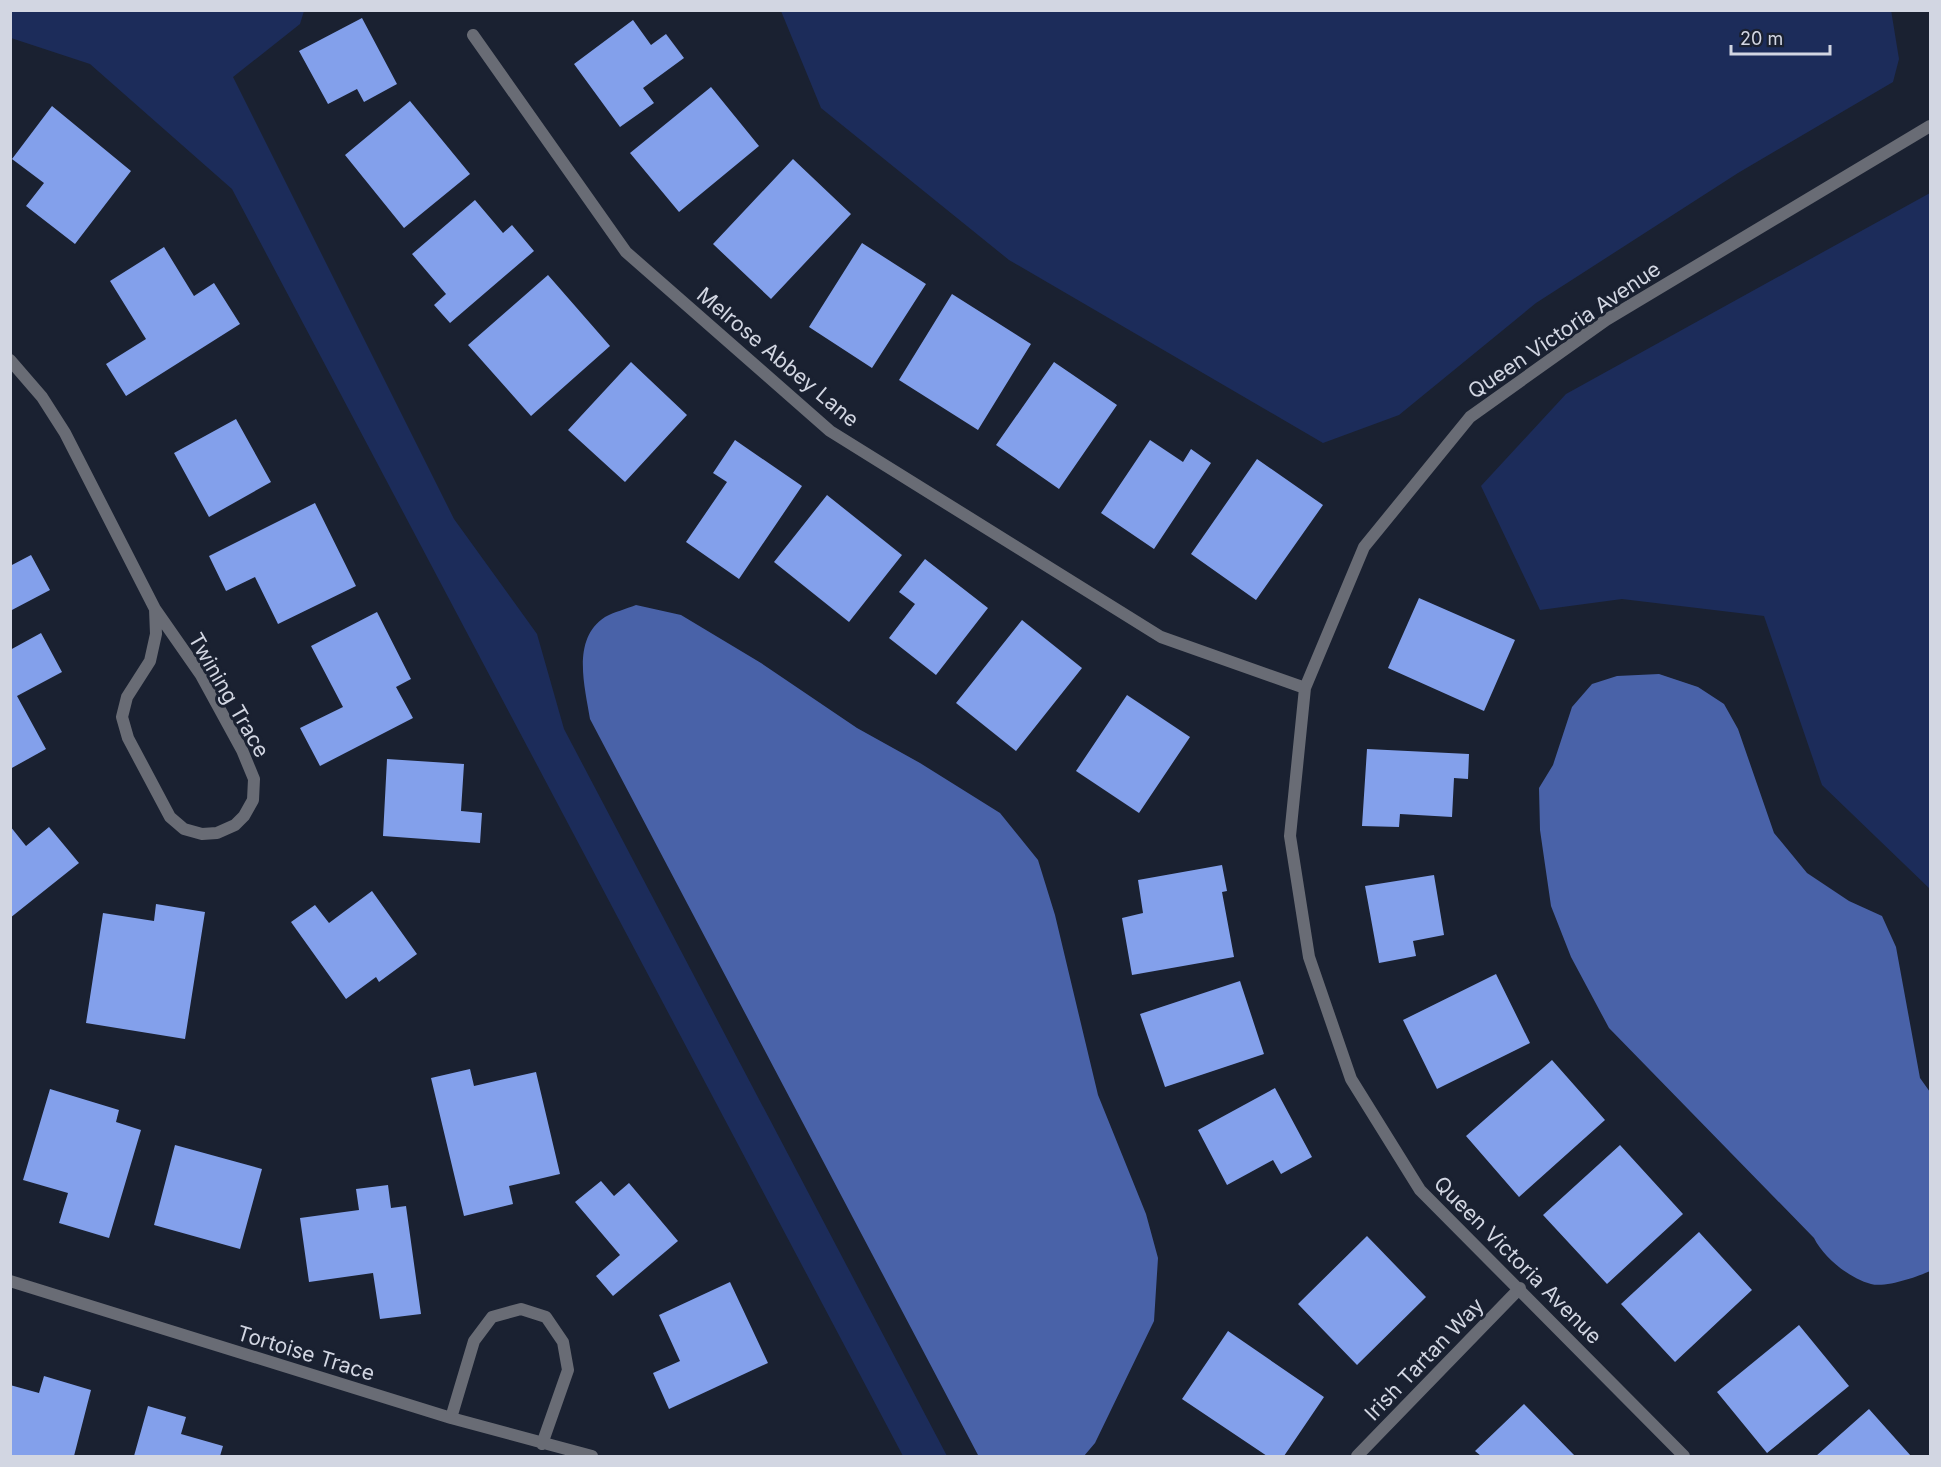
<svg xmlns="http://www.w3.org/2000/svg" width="1941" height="1467" font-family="Inter,sans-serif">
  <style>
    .green { fill: #1c2c5a }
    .water { fill: #4962a8 }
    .building { fill: #83a0eb }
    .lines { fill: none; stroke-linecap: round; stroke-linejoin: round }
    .minor { stroke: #696c75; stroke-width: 12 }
    .labels { text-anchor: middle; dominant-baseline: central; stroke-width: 6; stroke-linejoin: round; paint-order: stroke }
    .street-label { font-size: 21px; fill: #d2d6e2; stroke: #1a2131 }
  </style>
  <rect width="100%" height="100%" fill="#1a2131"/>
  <path class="green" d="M11 10 304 11 300 24 233 77 454 519 537 634 564 729 947 1456H903L232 189 90 64 11 38Z
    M1891 10 1899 59 1893 82 1738 173 1536 303 1399 415 1323 443 1009 260 821 108 781 11Z
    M1930 193V889L1822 785 1764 616 1622 599 1540 610 1481 486 1566 394Z"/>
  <path class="water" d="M636 605 681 615 761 663 857 728 920 763 1000 813 1038 860 1055 915 1098 1095 1146 1214 1158 1258 1154 1321 1095 1443 1084 1456 978 1455 590 719C585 687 571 639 605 617 614 612 626 609 636 605Z
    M1659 674 1698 687 1724 704 1738 729 1774 833 1807 873 1849 901 1882 916 1896 947 1920 1078 1930 1092V1271C1917 1277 1885 1288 1871 1284 1849 1278 1824 1258 1814 1238L1609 1028 1571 957 1551 906 1540 830 1539 788 1553 765 1572 707 1592 684 1617 676Z"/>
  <path class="building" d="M362 18 397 84 364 102 357 89 328 104 299 51Z
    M633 20 651 45 666 34 684 58 643 88 654 103 620 127 574 64Z
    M711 87 759 146 679 212 630 153Z
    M410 101 470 174 404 228 345 155Z
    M52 106 131 171 75 244 26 206 44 183 12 159Z
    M793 159 851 214 771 299 713 244Z
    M475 200 503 233 512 225 534 251 450 323 434 305 446 294 412 254Z
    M862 243 926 284 872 368 809 327Z
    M164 247 194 296 214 283 240 324 126 396 106 364 146 339 110 281Z
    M548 275 610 346 531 416 468 345Z
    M952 294 1031 344 978 430 899 380Z
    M631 362 687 415 625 482 568 430Z
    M1054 362 1117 405 1059 489 996 445Z
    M236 419 271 482 209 517 174 453Z
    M735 440 802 486 739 579 686 542 727 482 713 473Z
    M1150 440 1183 462 1191 449 1211 463 1154 549 1101 513Z
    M1257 459 1323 505 1256 600 1191 554Z
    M827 495 902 555 849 622 774 562Z
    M315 503 356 586 278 624 255 577 226 591 209 556Z
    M31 555 50 590 10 611V566Z
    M925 559 988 608 936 675 889 638 915 604 899 592Z
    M1419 598 1515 640 1484 711 1388 668Z
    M377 612 411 679 396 687 413 718 320 766 300 728 343 707 311 646Z
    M1022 620 1082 668 1016 751 956 703Z
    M41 633 62 672 17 696 46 749 10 769V650Z
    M1127 695 1190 737 1139 813 1076 771Z
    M1367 749 1469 754 1468 779 1454 778 1452 817 1400 814 1399 827 1362 826Z
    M387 759 464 764 461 811 482 813 480 843 383 836Z
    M10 826 26 846 49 827 79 863 10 918Z
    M1222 865 1227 891 1222 892 1234 957 1132 975 1122 918 1143 913 1138 880Z
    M1434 875 1444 935 1413 941 1416 956 1379 963 1365 886Z
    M372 891 417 954 379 982 376 977 346 999 291 922 315 905 329 923Z
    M156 904 205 912 185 1039 86 1023 103 913 154 921Z
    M1496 974 1530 1043 1437 1089 1403 1020Z
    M1240 981 1264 1054 1165 1087 1140 1014Z
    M1552 1060 1605 1120 1519 1197 1466 1136Z
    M470 1069 474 1086 536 1072 560 1174 509 1186 513 1204 464 1216 431 1078Z
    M1275 1088 1312 1157 1281 1174 1273 1160 1227 1185 1198 1130Z
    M50 1089 119 1110 116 1122 141 1130 109 1238 59 1223 68 1193 23 1180Z
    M175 1145 262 1169 240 1249 154 1225Z
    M1620 1145 1683 1214 1607 1284 1543 1215Z
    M601 1181 614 1196 629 1183 678 1241 613 1296 596 1276 620 1255 575 1202Z
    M388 1185 391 1208 406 1206 421 1314 380 1319 373 1273 309 1282 300 1218 359 1210 356 1189Z
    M1699 1232 1752 1290 1675 1362 1621 1304Z
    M1367 1236 1426 1297 1357 1365 1298 1304Z
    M730 1282 768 1363 669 1409 653 1373 680 1361 659 1315Z
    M1799 1325 1849 1386 1767 1453 1717 1392Z
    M1228 1331 1324 1397 1284 1456H1267L1182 1399Z
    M44 1376 91 1390 74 1456H10V1385L39 1393Z
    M1524 1404 1575 1456H1481L1475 1451Z
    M148 1406 186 1417 181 1434 223 1446 220 1456H134Z
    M1869 1409 1911 1456H1816Z"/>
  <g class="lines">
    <path class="minor" d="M473 35 626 252 830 431 1161 637 1305 688
      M10 360 42 397 65 433 155 609 201 675 242 750 254 779 253 800 244 816 235 825 217 833 202 834 184 829 170 817 128 738 122 717 127 697 150 661 156 634 155 609
      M10 1281 451 1418 592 1456
      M451 1418 474 1341 492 1317 521 1309 546 1317 563 1342 568 1370 542 1444
      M1357 1456 1520 1288
      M1684 1456 1420 1190 1351 1079 1309 957 1290 836 1305 688 1364 547 1470 417 1606 320 1930 126"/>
  </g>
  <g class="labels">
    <g class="street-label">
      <text transform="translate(1564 330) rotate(-34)">Queen Victoria Avenue</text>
      <text transform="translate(778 357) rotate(40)">Melrose Abbey Lane</text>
      <text transform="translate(229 695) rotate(60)">Twining Trace</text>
      <text transform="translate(1518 1260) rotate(45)">Queen Victoria Avenue</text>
      <text transform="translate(306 1353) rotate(17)">Tortoise Trace</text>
      <text transform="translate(1424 1359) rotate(-46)">Irish Tartan Way</text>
    </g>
  </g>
  <rect width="1941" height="1467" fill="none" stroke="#d2d6e2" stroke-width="24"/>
  <path d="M1731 45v9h99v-9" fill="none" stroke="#d2d6e2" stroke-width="3"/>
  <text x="1740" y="45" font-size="18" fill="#d2d6e2" stroke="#1a2131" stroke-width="4.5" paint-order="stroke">20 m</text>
</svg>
